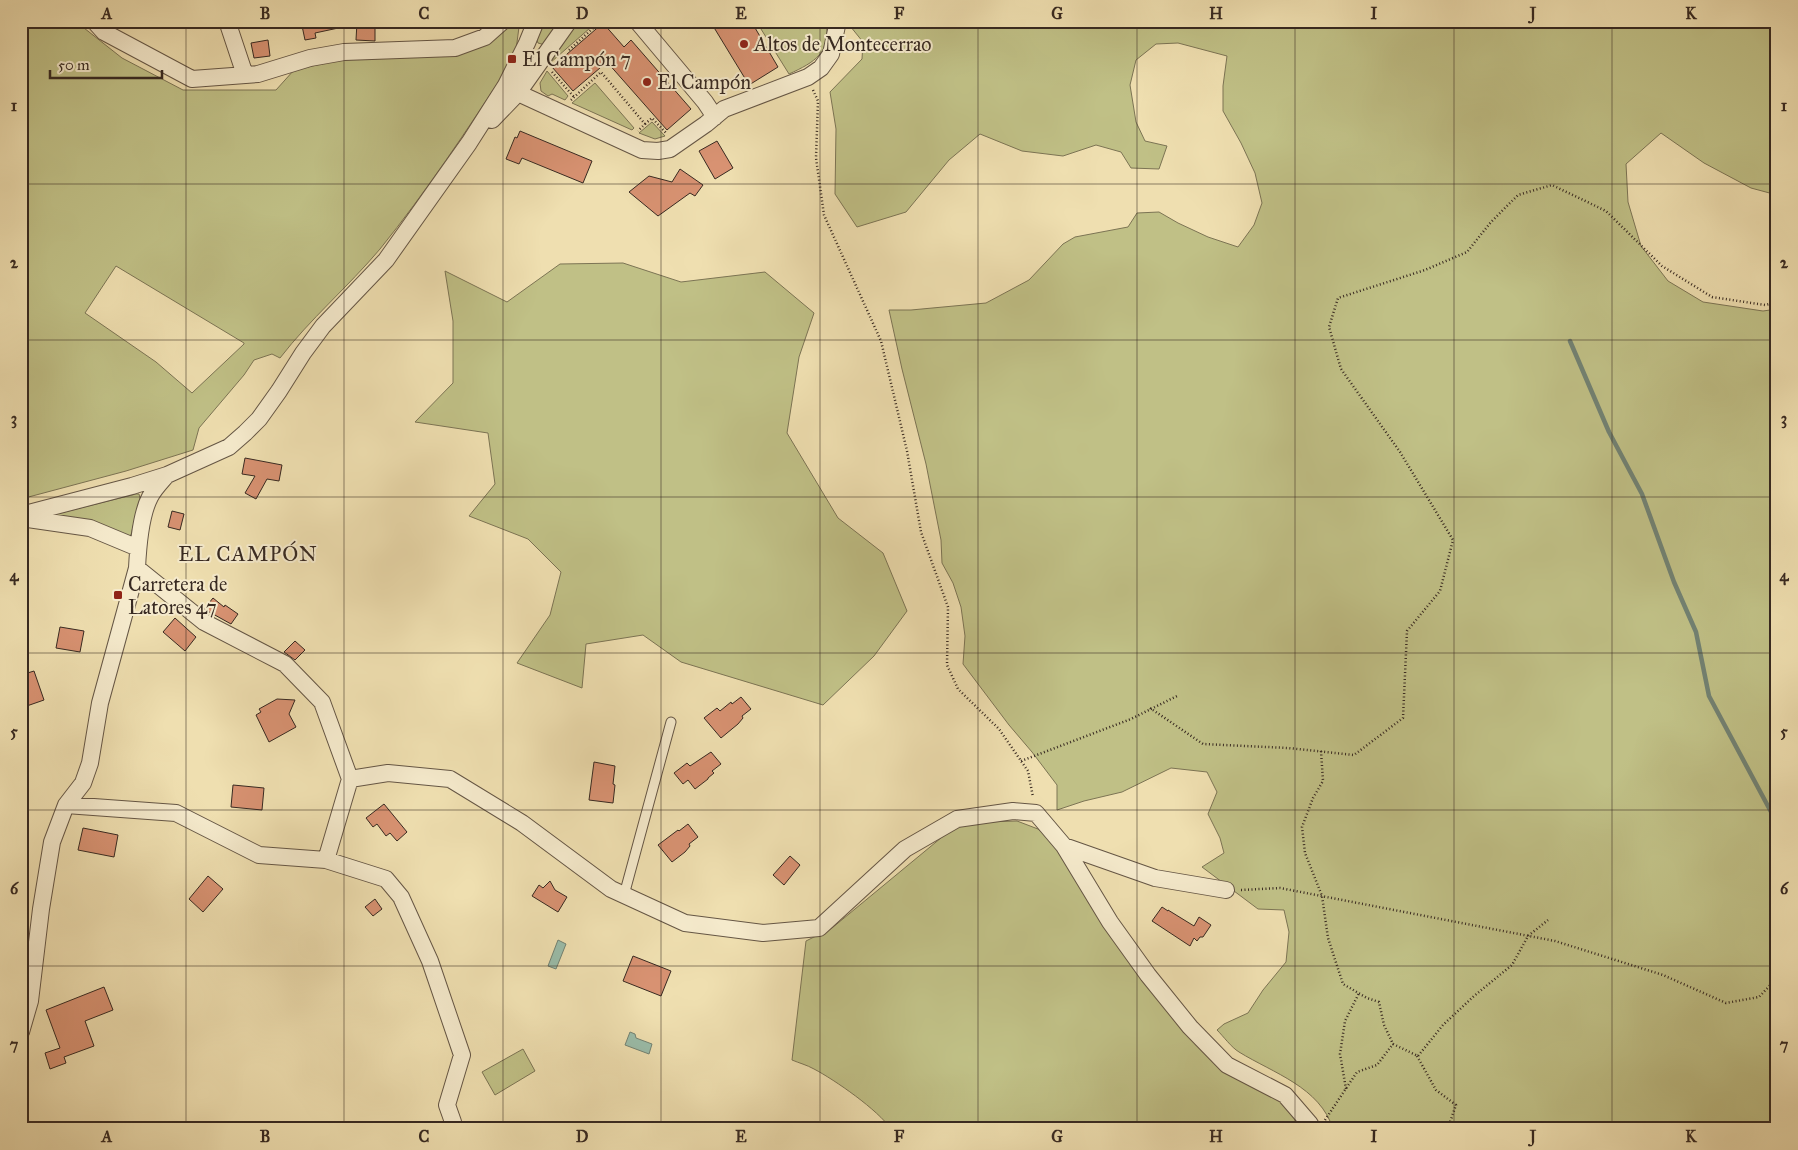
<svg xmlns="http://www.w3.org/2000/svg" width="1798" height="1150" font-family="'IM FELL Great Primer',serif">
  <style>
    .green { fill: #c0c086; stroke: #7c7454; fill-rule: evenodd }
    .water { fill: #9abdaa; stroke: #728273 }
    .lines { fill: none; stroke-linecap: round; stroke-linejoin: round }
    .stream { stroke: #728273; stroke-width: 4.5 }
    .building { fill: #d89272; stroke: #372921 }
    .service-casing { stroke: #655645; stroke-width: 11 }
    .minor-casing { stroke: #655645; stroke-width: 18 }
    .path { stroke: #372921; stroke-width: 2.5; stroke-dasharray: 1 2.5; stroke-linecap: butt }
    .service { stroke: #f5eacc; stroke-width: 9 }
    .minor { stroke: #f5eacc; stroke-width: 16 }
    .grid { fill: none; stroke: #372921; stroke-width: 1; stroke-opacity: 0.55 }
    .poi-dot { fill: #8f2418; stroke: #f5eacc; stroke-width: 2 }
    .labels { text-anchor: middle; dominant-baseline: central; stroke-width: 4; stroke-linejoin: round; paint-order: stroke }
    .poi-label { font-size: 20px; fill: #372921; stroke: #f5eacc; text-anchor: start }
    .neighbourhood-label { font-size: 21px; letter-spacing: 1px; fill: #372921; stroke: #f5eacc }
    .neatline { fill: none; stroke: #372921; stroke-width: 2 }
    .grid-label { font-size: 16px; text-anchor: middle; font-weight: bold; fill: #372921 }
  </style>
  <rect width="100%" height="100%" fill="#efdfb0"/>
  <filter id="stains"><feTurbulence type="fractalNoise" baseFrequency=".004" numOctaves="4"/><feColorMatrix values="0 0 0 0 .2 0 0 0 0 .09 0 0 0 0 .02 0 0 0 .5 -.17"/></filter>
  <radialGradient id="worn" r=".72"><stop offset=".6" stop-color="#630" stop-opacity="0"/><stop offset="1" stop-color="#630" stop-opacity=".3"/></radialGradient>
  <path class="green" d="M21 21H79L84 28 122 58 183 90H276L294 70 348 58 406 55 506 28 512 21H523L519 27 516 50 507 69C467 130 426 192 380 249 348 287 310 319 280 358L272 354 254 360 244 375 199 428 193 450 126 471 21 499ZM116 266 244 343V344L192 393 156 362 85 313Z
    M542 21H563L545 45 538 43 536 38Z
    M578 21H598L550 63Z
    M756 21H826C831 53 815 62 789 74Z
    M846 21H1777V195L1751 188 1704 163 1661 133 1626 164 1628 202 1641 246 1668 281 1703 302 1763 311 1777 309V1129H1333C1320 1087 1273 1073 1239 1052 1231 1047 1224 1037 1217 1030L1224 1024 1248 1013 1263 990 1286 962 1289 932 1284 910 1258 909 1202 867 1224 853 1220 838 1208 814 1217 792 1207 772 1171 768 1122 792 1084 801 1057 810V785L1032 752 1009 725 963 664 965 636 961 607 953 583 942 563 941 540 926 464 902 369 889 310H911L986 303 1029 280 1063 244 1075 237 1128 227 1137 213 1159 212 1178 223 1208 237 1238 247 1254 225 1262 203 1255 173 1241 143 1223 111V86L1227 56 1178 43 1156 44 1136 60 1130 85 1136 122 1145 141 1167 146 1159 169 1131 168 1121 152 1096 145 1063 156 1022 151 980 134 949 160 906 212 857 227 835 194 836 129 830 92 862 59 863 42Z
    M547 71 568 96 565 100 552 94 548 96 541 91 540 83Z
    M595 83 634 128 632 130 572 103Z
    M652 122 665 136 655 139 639 133Z
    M623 263 681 282 765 272 814 313 799 357 787 433 838 518 883 553 907 611 874 656 823 705 681 662 643 635 586 644 582 688 517 663 550 615 561 572 528 539 469 516 495 484 488 433 415 422 453 383V321L445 271 507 302 560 264Z
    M136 494H139L140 498 131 535 125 538 54 517 56 514Z
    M1017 821 1038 829 1054 843 1197 1041 1280 1098 1305 1129H891C878 1110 835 1080 814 1069 807 1065 799 1063 792 1060L806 941 832 928 953 828 984 822Z
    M523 1049 535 1071 495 1095 482 1072Z"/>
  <path class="water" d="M558 940 566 944 556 969 548 966Z
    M630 1032 635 1034 636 1038 652 1044 649 1054 625 1045Z"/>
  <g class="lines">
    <path class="stream" d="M1570 341 1609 432 1642 494 1674 582 1696 632 1709 696 1777 823"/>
  </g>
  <path class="building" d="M301 21H342L343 27 315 33 316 38 305 40Z
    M710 21H751L778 67 749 85Z
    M357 22H375V41L356 40Z
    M603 23 624 47 631 40 691 109 667 130 607 62 573 91 552 67Z
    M268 40 270 56 254 58 251 43Z
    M520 131 592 161 583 183 522 158 519 164 506 159 515 137 517 138Z
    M717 141 733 168 715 179 699 151Z
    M680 169 703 185 695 196 690 193 658 216 629 192 649 176 672 182Z
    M245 458 282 465 279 481 267 479 256 499 245 493 255 476 242 474Z
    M172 511 184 514 180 530 168 527Z
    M213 598 224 607 225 605 238 614 231 624 204 609Z
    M175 618 196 637 185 651 163 632Z
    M60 627 84 631 80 652 56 648Z
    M295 641 305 650 295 660 284 652Z
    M34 671 44 700 21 708V675Z
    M741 697 751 709 742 716 743 718 738 724 721 738 704 718 717 708 720 711 731 702 732 704Z
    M277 699 295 700 289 714 296 727 269 742 256 715 261 712 259 709Z
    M711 752 721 764 712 771 714 773 708 778V779L695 789 688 780 683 784 674 773 687 763 690 766Z
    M594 762 615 766 613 784 615 785 613 803 589 800Z
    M233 785 264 788 262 810 231 807Z
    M384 804 407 832 397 841 390 833 386 836 377 824 373 827 366 818Z
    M688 824 698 837 689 844 690 846 685 852 672 862 658 845 678 830 679 831Z
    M83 828 118 835 114 857 78 850Z
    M790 856 800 865 784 885 773 875Z
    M208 876 223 889 203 912 189 899Z
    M550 881 555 890 567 897 558 912 532 896 539 885 543 888Z
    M375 899 382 909 373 916 365 907Z
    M1162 907 1168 911V910L1194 926 1199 917 1211 925 1203 937H1200L1197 941 1194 938 1190 946 1152 921Z
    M633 956 671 971 661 996 623 981Z
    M104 987 113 1010 85 1021 94 1046 64 1057 66 1063 50 1069 45 1053 60 1048 46 1010Z"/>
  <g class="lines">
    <g class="service-casing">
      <path id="service" d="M624 895 671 722"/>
    </g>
    <g class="minor-casing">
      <path id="minor" d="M94 21 104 32 192 79 258 74 310 58 344 52 455 48 485 37 503 21
        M227 21 245 75
        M637 21 705 102 715 117
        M526 62 522 69 518 93 642 150 658 151 670 149 706 124 724 109 808 77 821 68 831 54 838 21
        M492 120 518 93 569 21
        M21 515 132 486 167 475 229 447 245 433 259 419 279 391 303 353 323 326 386 260 469 143 506 85 527 43 536 21
        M21 518 90 528 138 548
        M350 779 388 773 450 779 522 823 611 889 685 923 763 933 819 928 905 849 957 819 1013 811 1036 813 1064 846 1110 922 1148 975 1190 1027 1227 1065 1285 1095 1310 1124
        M66 805 176 813 259 855 326 860 350 779 322 702 285 664 204 622 137 568
        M1064 846 1155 878 1226 890
        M326 860 386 879 401 897 430 961 462 1055 447 1105 453 1122
        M21 1032 30 1001 41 909 52 842 66 805 83 783 90 763 100 703 137 568C138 548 141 514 150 497 154 489 161 482 167 475"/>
    </g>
    <path class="path" d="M569 50 601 21
      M552 72 574 97
      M813 90 818 101 816 158 824 215 881 341 907 451 921 532 948 607 947 665 958 689 999 729 1028 771 1033 797
      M571 100 601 72 645 124 638 131
      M645 124 652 118 667 134
      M1150 708 1203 744 1288 748 1354 755 1403 718 1407 631 1440 591 1453 540 1400 452 1341 369 1329 327 1338 298 1425 270 1467 252 1491 222 1518 195 1552 185 1606 211 1662 266 1712 297 1765 305 1777 302
      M1321 751 1323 781 1313 798 1302 827 1305 853 1322 896 1328 938 1343 984 1367 998 1379 1002 1384 1025 1393 1044 1418 1056 1443 1025 1474 996 1512 965 1528 936 1548 920
      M1021 761 1131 719 1177 696
      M1241 890 1280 888 1555 941 1663 975 1726 1003 1759 997 1777 978
      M1417 1056 1436 1090 1456 1105 1449 1125 1437 1129
      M1346 1089 1340 1054 1345 1021 1359 993
      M1325 1120 1357 1072 1377 1065 1393 1044"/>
    <use href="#service" class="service"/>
    <use href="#minor" class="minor"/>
  </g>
  <path class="grid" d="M186 21V1129M344 21V1129M503 21V1129M661 21V1129M820 21V1129M978 21V1129M1137 21V1129M1295 21V1129M1454 21V1129M1612 21V1129M21 184H1777M21 340H1777M21 497H1777M21 653H1777M21 810H1777M21 966H1777"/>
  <g class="poi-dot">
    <circle cx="744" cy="44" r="5"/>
    <rect x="507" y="54" width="10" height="10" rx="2.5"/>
    <circle cx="647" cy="82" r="5"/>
    <rect x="113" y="590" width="10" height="10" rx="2.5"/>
  </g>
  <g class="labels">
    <g class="poi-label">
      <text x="754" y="44">Altos de Montecerrao</text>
      <text x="522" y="59">El Campón 7</text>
      <text x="657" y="82">El Campón</text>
      <text x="128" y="584">Carretera de<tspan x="128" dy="23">Latores 47</tspan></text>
    </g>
    <g class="neighbourhood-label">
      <text x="248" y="554">EL CAMPÓN</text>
    </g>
  </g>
  <rect width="1798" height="1150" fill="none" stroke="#efdfb0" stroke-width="55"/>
  <path d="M50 70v8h112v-8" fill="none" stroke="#372921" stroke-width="2.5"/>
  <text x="58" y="70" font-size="15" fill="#372921" stroke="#f5eacc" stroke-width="4" paint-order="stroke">50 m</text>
  <rect x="28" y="28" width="1742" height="1094" class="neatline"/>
  <g class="grid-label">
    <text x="107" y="19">A</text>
    <text x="265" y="19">B</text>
    <text x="424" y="19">C</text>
    <text x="582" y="19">D</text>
    <text x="741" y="19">E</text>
    <text x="899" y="19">F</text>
    <text x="1057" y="19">G</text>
    <text x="1216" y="19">H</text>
    <text x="1374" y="19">I</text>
    <text x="1533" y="19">J</text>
    <text x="1691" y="19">K</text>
    <text x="14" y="111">1</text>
    <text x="1784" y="111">1</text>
    <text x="14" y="268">2</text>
    <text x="1784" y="268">2</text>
    <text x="14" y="424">3</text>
    <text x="1784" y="424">3</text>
    <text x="14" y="581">4</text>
    <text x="1784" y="581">4</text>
    <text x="14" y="737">5</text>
    <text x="1784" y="737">5</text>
    <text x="14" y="894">6</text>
    <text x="1784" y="894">6</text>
    <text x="14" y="1050">7</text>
    <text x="1784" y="1050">7</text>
    <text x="107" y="1142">A</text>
    <text x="265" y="1142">B</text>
    <text x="424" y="1142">C</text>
    <text x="582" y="1142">D</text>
    <text x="741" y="1142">E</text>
    <text x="899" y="1142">F</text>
    <text x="1057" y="1142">G</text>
    <text x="1216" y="1142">H</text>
    <text x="1374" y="1142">I</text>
    <text x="1533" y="1142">J</text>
    <text x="1691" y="1142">K</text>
  </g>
  <rect width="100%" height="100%" filter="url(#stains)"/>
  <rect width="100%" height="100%" fill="url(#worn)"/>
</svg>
